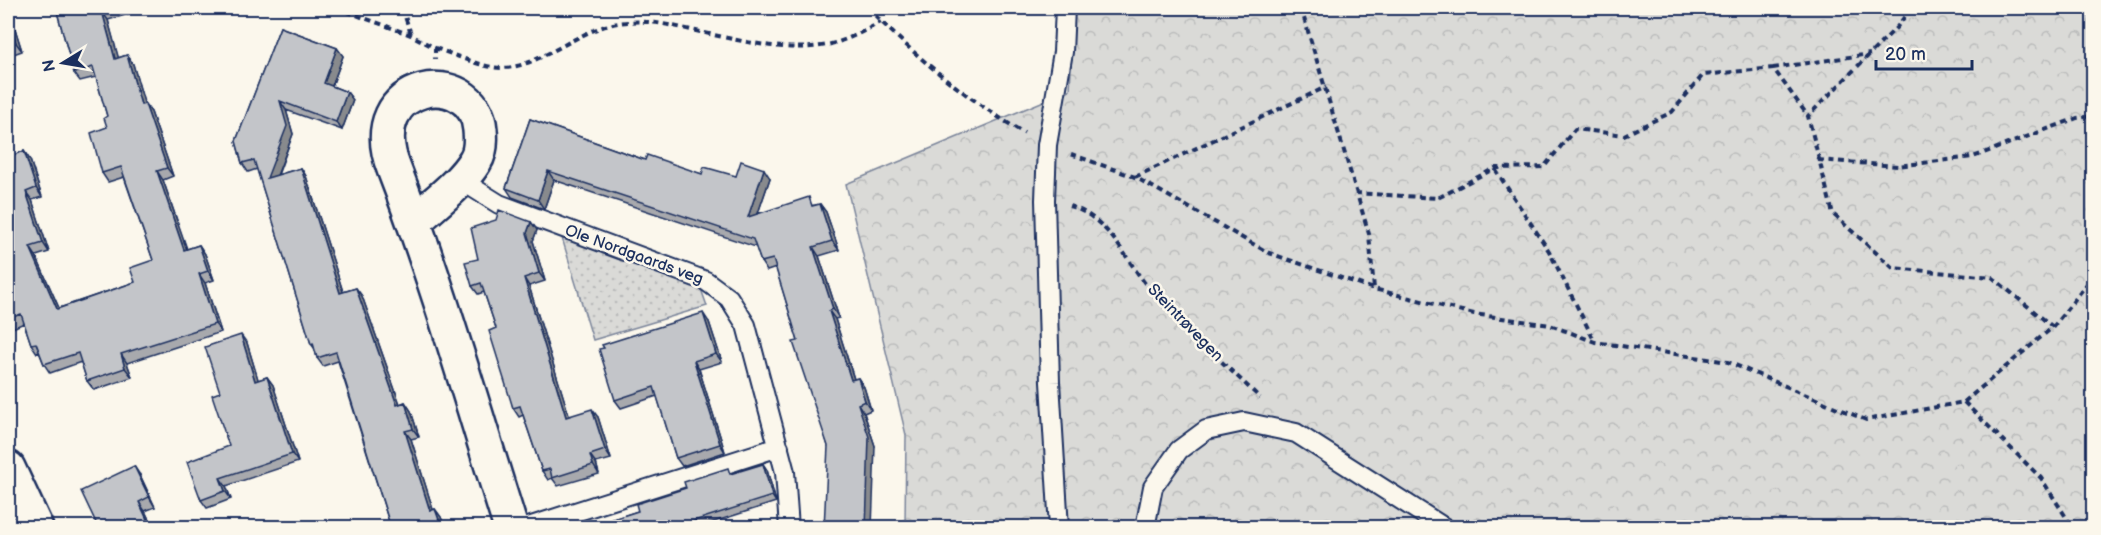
<svg xmlns="http://www.w3.org/2000/svg" width="2101" height="535" font-family="'Balsamiq Sans',sans-serif">
  <style>
    .forest { fill: url(#forest-crowns); stroke: #7a849a; stroke-width: 1.5 }
    .park { fill: url(#park-dots); stroke: #7a849a; stroke-width: 1.5 }
    .lines { fill: none; stroke-linecap: round; stroke-linejoin: round }
    .lane-casing { stroke: #1b2f5e; stroke-width: 22 }
    .street-casing { stroke: #1b2f5e; stroke-width: 38 }
    .path { stroke: #1b2f5e; stroke-width: 4; stroke-dasharray: 6 4.5; stroke-linecap: butt }
    .lane { stroke: #fbf7ec; stroke-width: 18 }
    .street { stroke: #fbf7ec; stroke-width: 33 }
    .wall { fill: #a8a9ad; stroke: #1b2f5e; stroke-width: 1.5 }
    .shaded-wall { fill: #888a8d; stroke: #1b2f5e; stroke-width: 1.5 }
    .building { fill: #c3c5c9; stroke: #1b2f5e; stroke-width: 1.5 }
    .labels { text-anchor: middle; dominant-baseline: central; stroke-width: 5; stroke-linejoin: round; paint-order: stroke }
    .street-label { font-size: 16px; fill: #1b2f5e; stroke: #fbf7ec }
  </style>
  <defs>
    <pattern id="forest-crowns" width="20" height="18" patternUnits="userSpaceOnUse" patternTransform="scale(1.5)"><rect width="20" height="18" fill="#dadad7"/><path d="M2 6a3 3 0 1 1 6 0M12 15a3 3 0 1 1 6 0" fill="none" stroke="#babbbb"/></pattern>
    <pattern id="park-dots" width="8" height="8" patternUnits="userSpaceOnUse" patternTransform="scale(1.5)"><rect width="8" height="8" fill="#dadad7"/><path d="M2 2h.1M6 6h.1" fill="none" stroke="#babbbb" stroke-width="1.8" stroke-linecap="round"/></pattern>
  </defs>
  <rect width="100%" height="100%" fill="#fbf7ec"/>
  <filter id="ink" filterUnits="userSpaceOnUse"><feTurbulence type="fractalNoise" baseFrequency=".0167" numOctaves="2"/><feDisplacementMap in="SourceGraphic" scale="12" xChannelSelector="R" yChannelSelector="G"/><feConvolveMatrix kernelMatrix="1 2 1 2 8 2 1 2 1" color-interpolation-filters="sRGB"/></filter>
  <g filter="url(#ink)">
    <path class="forest" d="M1074 8H2093V527H905L906 435 846 184 1070 90Z"/>
    <path class="park" d="M562 238 688 282 701 289 707 306 593 340Z"/>
    <g class="lines">
      <g class="lane-casing">
        <path id="lane" d="M459 179 499 204 706 281 729 298 746 325 785 472 789 528
          M525 528 779 447
          M1059 528 1050 382 1045 200 1047 145 1063 52 1065 8
          M1145 528 1153 487 1179 450 1206 430 1244 422 1296 433 1445 528"/>
      </g>
      <g class="street-casing">
        <path id="street" d="M414 222C434 203 461 184 475 161 481 152 481 140 480 130 475 64 359 79 394 169 439 286 473 408 511 528
          M8 468 36 528"/>
      </g>
      <path class="path" d="M337 8 411 35 435 48V59
        M402 8 411 34
        M868 8C913 55 967 99 1024 133
        M1301 8 1369 234 1374 289
        M1911 8 1897 27 1808 116 1833 214 1893 268 1992 277 2053 327
        M435 48C453 54 483 68 501 68 543 68 581 24 628 22 652 20 673 26 696 31 738 40 784 53 827 45 846 41 864 31 881 22
        M1773 68 1870 54
        M1071 154 1135 177 1269 253 1374 289 1474 314 1550 325 1595 342 1728 362 1866 420 1964 402 2053 327 2094 275
        M1818 160 1898 166 1973 157 2077 118 2094 116
        M1495 169 1549 251 1595 342
        M1135 177 1326 87
        M1355 193 1438 198 1495 168 1544 167 1575 129 1624 135 1672 112 1703 75 1773 68 1808 116
        M1069 206C1112 218 1128 267 1157 298 1189 333 1226 365 1260 398
        M1964 402 2041 478 2073 528"/>
      <use href="#lane" class="lane"/>
      <use href="#street" class="street"/>
    </g>
    <path class="wall" d="M56 8H127L129 14 108 20 118 58 127 55 133 64 144 104 151 112 173 176 163 180 187 249 199 245 205 254 214 280 205 283 221 332 127 363 132 377 94 390 87 381 81 362 50 373 44 364 39 352 37 353 31 344 24 323 8 330V157L24 151 30 160 42 197 32 200 49 252 36 256 59 308 135 282 153 260 124 177 108 182 102 173 107 127V116L96 77 80 81 74 73Z
      M8 11 11 16 22 51 8 56Z
      M280 27 337 48 343 56 332 86 347 92 353 100 342 130 286 110 293 134 278 175 301 168 306 176 343 292 356 288 362 296 400 404 405 402 411 411 419 437 411 439 433 510 435 509 441 517 445 528H391L338 361 323 366 317 358 315 349 311 344 257 169 248 172 242 163 236 141Z
      M530 119 645 160 702 174 770 178 758 213 815 205 820 204 826 212 839 250 819 256 839 318 835 319 854 379 858 378 864 387 871 410 864 413 875 446H828L798 341 776 268 767 271 761 262 756 247 554 180 544 209 512 197 506 188Z
      M531 222 537 230 533 241 545 281 529 286 569 416 598 417 611 459 596 463 599 474 558 486 552 478 548 480 542 471 523 415 519 417 513 408 496 328 484 292 478 294 472 286 478 259Z
      M709 322 722 362 699 369 725 452 682 466 676 458 657 396 621 408 615 400Z
      M247 343 258 380 267 377 273 385 298 462 226 486 231 499 207 508 201 500 229 446 220 392Z
      M763 464 767 470 776 502 695 528H585L638 511 732 474Z
      M140 475 155 507 145 511 153 528H96Z"/>
    <path class="shaded-wall" d="M8 11 11 16 22 51 16 43 8 15Z
      M102 11 108 20 121 67 115 59Z
      M337 48 343 56 330 91 324 83Z
      M127 55 133 64 147 113 141 105Z
      M347 92 353 100 342 130 336 122Z
      M280 101 286 110 293 134 273 186 267 178Z
      M145 104 151 112 173 176 167 168Z
      M24 151 30 160 42 197 36 188Z
      M301 168 306 176 346 301 340 293Z
      M764 169 770 178 754 225 748 217Z
      M157 171 163 180 190 259 184 250Z
      M548 171 554 180 544 209 538 200Z
      M26 192 32 200 49 252 43 243Z
      M820 204 826 212 839 250 832 241Z
      M531 222 537 230 533 241 545 281 539 273 527 233Z
      M199 245 205 254 214 280 208 271Z
      M30 247 36 256 63 317 57 309Z
      M813 247 819 256 839 318 833 309Z
      M199 274 205 283 221 332 215 324Z
      M524 278 529 286 572 425 566 417Z
      M356 288 362 296 403 413 397 405Z
      M829 311 835 319 857 389 851 380Z
      M703 313 709 322 722 362 716 354Z
      M241 335 247 343 261 389 255 381Z
      M121 354 127 363 132 377 125 368Z
      M694 361 699 369 725 452 720 444Z
      M267 377 273 385 298 462 292 454Z
      M858 378 864 387 871 410 865 401Z
      M405 402 411 411 419 437 413 429Z
      M858 404 864 413 875 446 872 528H866Z
      M592 409 598 417 611 459 605 450Z
      M405 431 411 439 436 519 430 511Z
      M590 455 596 463 599 474 593 465Z
      M763 464 767 470 776 502 772 496Z
      M134 466 140 475 155 507 149 497Z
      M220 478 226 486 231 499 225 491Z
      M139 502 145 511 153 528H151Z
      M435 509 441 517 445 528H442Z"/>
    <path class="building" d="M56 8H114L102 11 115 59 127 55 141 105 145 104 167 168 157 171 184 250 199 245 208 271 199 274 215 324 121 354 125 368 87 381 78 353 44 364 36 343 31 344 21 314 8 319V157L24 151 36 188 26 192 43 243 30 247 57 309 135 282 130 268 153 260 121 167 102 173 91 133 107 127 104 118 107 116 93 67 74 73Z
      M8 15 16 43 8 46Z
      M280 27 337 48 324 83 347 92 336 122 280 101 287 126 267 178 301 168 340 293 356 288 397 405 405 402 413 429 405 431 430 511 435 509 442 528H391L336 352 317 358 313 343 311 344 254 160 242 163 236 141Z
      M530 119 645 160 647 155 702 174 704 167 736 176 741 161 764 169 748 217 809 197 812 206 820 204 832 241 813 247 833 309 829 311 851 380 858 378 865 401 858 404 869 437 866 528H824L828 446 793 342 798 341 773 259 761 262 753 239 548 171 538 200 506 188Z
      M499 210 531 222 527 233 539 273 524 278 566 417 592 409 605 450 590 455 593 465 552 478 550 469 542 471 520 406 513 408 489 331 496 328 481 283 472 286 465 262 478 259 471 228 496 220Z
      M703 313 716 354 694 361 720 444 676 458 654 387 615 400 599 349 604 348 602 345Z
      M241 335 255 381 267 377 292 454 220 478 225 491 201 500 187 462 229 446 212 395 220 392 205 347Z
      M763 464 772 496 672 528H585L638 511 636 504 686 488 684 482 728 468 730 474Z
      M134 466 149 497 139 502 151 528H96L98 527 81 491Z"/>
  </g>
  <g class="labels">
    <g class="street-label">
      <text transform="translate(634 255) rotate(20)">Ole Nordgaards veg</text>
      <text transform="translate(1185 323) rotate(46)">Steintrøvegen</text>
    </g>
  </g>
  <rect width="2101" height="535" fill="none" stroke="#fbf7ec" stroke-width="30"/>
  <rect x="15" y="15" width="2071" height="505" fill="none" stroke="#1b2f5e" stroke-width="2" filter="url(#ink)"/>
  <g transform="translate(63 63) rotate(259)" stroke="#fbf7ec" stroke-width="4.5" paint-order="stroke">
  <path d="M0-4.5L10 22L0 15L-10 22Z" fill="#1b2f5e"/>
  <text y="-9" font-size="16" font-weight="bold" text-anchor="middle" fill="#1b2f5e">N</text>
  </g>
  <path d="M1876 60v9h96v-9" fill="none" stroke="#1b2f5e" stroke-width="3"/>
  <text x="1885" y="60" font-size="18" fill="#1b2f5e" stroke="#fbf7ec" stroke-width="4.5" paint-order="stroke">20 m</text>
</svg>
